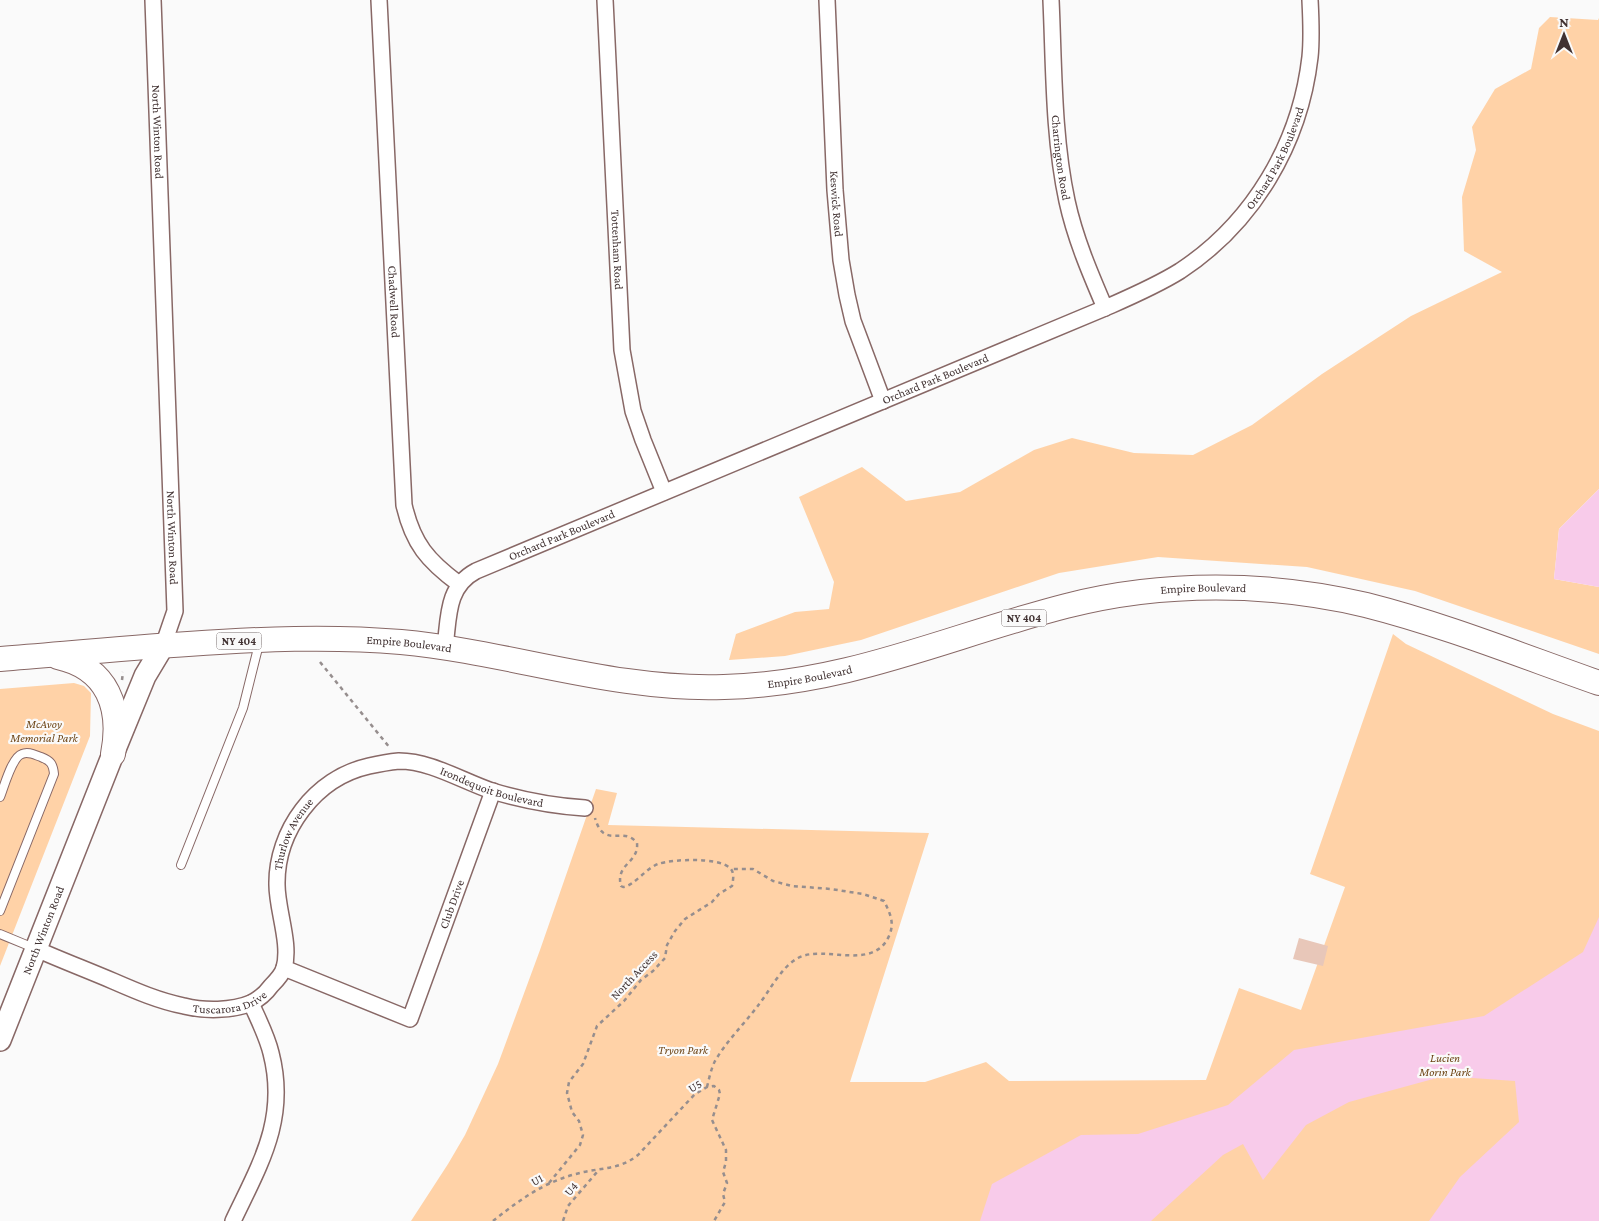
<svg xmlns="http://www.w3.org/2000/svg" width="1599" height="1221" font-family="'Crimson Pro',serif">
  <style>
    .green { fill: #ffd2a7 }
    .water { fill: #f8cbea }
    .building { fill: #e8c7b9 }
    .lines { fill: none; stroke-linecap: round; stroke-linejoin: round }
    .lane-casing { stroke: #886866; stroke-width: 10 }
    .street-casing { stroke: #886866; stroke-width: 18 }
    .secondary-casing { stroke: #886866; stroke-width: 24 }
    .primary-casing { stroke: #886866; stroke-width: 26 }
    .path { stroke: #968e8e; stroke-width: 2.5; stroke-dasharray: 4 4; stroke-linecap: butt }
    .lane { stroke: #fff; stroke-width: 8 }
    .street { stroke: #fff; stroke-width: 15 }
    .secondary { stroke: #fff; stroke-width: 21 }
    .primary { stroke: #fff; stroke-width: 24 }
    .labels { text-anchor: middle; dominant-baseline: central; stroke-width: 4.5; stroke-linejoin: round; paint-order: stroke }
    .shield { fill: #fafafa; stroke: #786e6e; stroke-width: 1 }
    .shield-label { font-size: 11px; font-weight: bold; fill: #413232 }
    .street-label { font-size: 12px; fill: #413232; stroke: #fafafa }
    .park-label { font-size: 12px; font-style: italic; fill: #6e4617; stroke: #fafafa }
  </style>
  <rect width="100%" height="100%" fill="#fafafa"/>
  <path class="green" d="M1550 17 1598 20 1599 18V489L1559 529 1554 579 1599 587V654L1415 591 1307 567 1158 557 1059 573 861 640 785 656 729 660 736 634 795 612 829 609 834 582 799 497 862 467 906 501 960 492 1034 450 1072 438 1134 453 1193 455 1252 425 1322 374 1411 316 1502 272 1464 251 1462 197 1476 150 1472 127 1495 89 1531 69 1539 28Z
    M1393 634 1406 644 1553 714 1599 731V1143L1574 1221H411L448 1164 465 1135 498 1064 540 950 596 789 617 793 608 825 929 833 850 1082H925L986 1062 1009 1081 1206 1080 1239 988 1301 1010 1345 887 1310 874Z
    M74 683 84 686 91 693 90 736 0 966V689Z"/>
  <path class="water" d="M1599 489V587L1554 579 1559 529Z
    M1599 917V1221H1429L1460 1177 1519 1122 1515 1081 1444 1076 1349 1102 1306 1125 1263 1180 1243 1144 1223 1155 1151 1221H980L992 1184 1081 1135 1138 1134 1228 1105 1294 1050 1484 1016 1583 952Z"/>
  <path class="building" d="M1299 938 1328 946 1323 966 1293 959Z"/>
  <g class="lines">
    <g class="lane-casing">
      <path id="lane" d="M0 797C4 787 12 757 22 754 28 751 35 755 41 757 51 761 53 764 54 774L0 911
        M181 865 243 708 259 644
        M0 934 34 948"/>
    </g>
    <g class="street-casing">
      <g id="street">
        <path id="s1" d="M153 0 175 611 163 646"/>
        <path id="s2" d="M379 0 404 505C413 544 428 561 459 584"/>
        <path id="s3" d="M605 0 622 350 633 411 643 440 664 492"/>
        <path id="s4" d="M827 0 835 190 841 260 847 295 853 321 883 401"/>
        <path id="s5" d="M1051 0C1054 66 1053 136 1067 201 1075 238 1090 273 1105 308"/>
        <path id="s6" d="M445 647C449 618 446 587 476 571L1105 308C1130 297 1156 286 1180 271 1253 223 1300 144 1310 57 1312 38 1311 19 1310 0"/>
        <path id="s7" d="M36 949C61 960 87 970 113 981 136 991 159 1001 184 1006 204 1011 232 1011 251 1003 259 999 266 993 271 986 276 981 282 975 284 968 291 944 277 910 277 885 276 831 315 778 369 766 378 764 389 762 399 761 431 761 462 781 492 791 522 800 553 806 585 808"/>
        <path id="s8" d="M284 968 410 1019 493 791"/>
        <path d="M233 1221C260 1164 288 1119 271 1053 267 1036 258 1019 251 1003"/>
      </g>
    </g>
    <g class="secondary-casing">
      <g id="secondary">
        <path id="s9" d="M0 1040 113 754 145 676 163 646"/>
      </g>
    </g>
    <g class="primary-casing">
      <g id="primary">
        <path d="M58 657C108 668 122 708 113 754"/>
        <path id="s10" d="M0 659C63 654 125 648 188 644 259 639 330 636 401 642 509 652 614 691 724 687 848 684 949 636 1066 606 1163 581 1269 582 1366 605 1445 625 1522 656 1599 683"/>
      </g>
    </g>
    <path class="path" d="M320 662 390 748
      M122 680 123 672
      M707 1087C709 1079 711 1069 715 1061 726 1042 743 1025 757 1007 769 992 781 967 798 958 823 944 873 972 889 936 895 923 890 913 884 901L863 894 831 889 792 886 773 881 753 869H731
      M549 1183 580 1145 583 1135 579 1121 572 1112 567 1093 569 1082 583 1064 597 1026 624 1001 641 980 653 971 665 958 667 945 675 931 685 919 712 902 719 894 732 886C733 880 735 873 730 868 718 857 673 859 658 864 645 869 634 886 623 887L621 886C615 864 639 863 637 843 623 825 604 850 595 818
      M493 1221C518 1201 544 1182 576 1174 599 1167 618 1171 638 1155L695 1094 707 1087 714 1086 719 1090 720 1094 712 1120 726 1150V1162L723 1172 727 1183 723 1194 725 1202 714 1221
      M563 1221 568 1206 597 1172"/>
    <use href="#lane" class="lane"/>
    <use href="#street" class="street"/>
    <use href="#secondary" class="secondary"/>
    <use href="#primary" class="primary"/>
  </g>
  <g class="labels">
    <g class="shield">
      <rect x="1001.5" y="609.5" width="45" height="17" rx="4"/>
      <rect x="216.5" y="632.5" width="45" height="17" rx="4"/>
    </g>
    <g class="shield-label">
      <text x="1024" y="618">NY 404</text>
      <text x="239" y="641">NY 404</text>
    </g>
    <g class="street-label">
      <text stroke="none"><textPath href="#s1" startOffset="132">North Winton Road</textPath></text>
      <text stroke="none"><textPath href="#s6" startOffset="1002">Orchard Park Boulevard</textPath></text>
      <text stroke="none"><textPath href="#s5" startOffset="158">Charrington Road</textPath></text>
      <text stroke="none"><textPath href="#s4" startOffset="204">Keswick Road</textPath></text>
      <text stroke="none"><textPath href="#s3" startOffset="250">Tottenham Road</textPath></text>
      <text stroke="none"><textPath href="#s2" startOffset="302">Chadwell Road</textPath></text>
      <text stroke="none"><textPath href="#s6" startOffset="584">Orchard Park Boulevard</textPath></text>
      <text stroke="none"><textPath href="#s6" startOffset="179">Orchard Park Boulevard</textPath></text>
      <text stroke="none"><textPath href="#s1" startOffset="538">North Winton Road</textPath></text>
      <text stroke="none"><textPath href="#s10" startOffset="1220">Empire Boulevard</textPath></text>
      <text stroke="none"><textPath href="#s10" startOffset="410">Empire Boulevard</textPath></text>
      <text stroke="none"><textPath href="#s10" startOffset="815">Empire Boulevard</textPath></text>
      <text stroke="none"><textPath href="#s7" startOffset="649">Irondequoit Boulevard</textPath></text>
      <text stroke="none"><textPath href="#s7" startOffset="414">Thurlow Avenue</textPath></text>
      <text stroke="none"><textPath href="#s8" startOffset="258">Club Drive</textPath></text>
      <text stroke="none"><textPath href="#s9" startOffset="118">North Winton Road</textPath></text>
      <text transform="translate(634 975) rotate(-47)">North Access</text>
      <text stroke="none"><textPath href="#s7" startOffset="206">Tuscarora Drive</textPath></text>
      <text transform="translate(695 1086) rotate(-31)">U5</text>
      <text transform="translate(537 1180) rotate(-29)">U1</text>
      <text transform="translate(571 1189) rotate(-49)">U4</text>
    </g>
    <g class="park-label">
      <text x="44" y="724">McAvoy<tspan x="44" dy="14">Memorial Park</tspan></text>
      <text x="683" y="1050">Tryon Park</text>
      <text x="1445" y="1058">Lucien<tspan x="1445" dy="14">Morin Park</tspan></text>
    </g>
  </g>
  <g transform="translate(1564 35)" stroke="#fafafa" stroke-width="4" paint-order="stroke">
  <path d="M0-4L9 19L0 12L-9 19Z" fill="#413232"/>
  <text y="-8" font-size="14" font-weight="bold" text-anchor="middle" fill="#413232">N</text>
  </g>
</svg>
